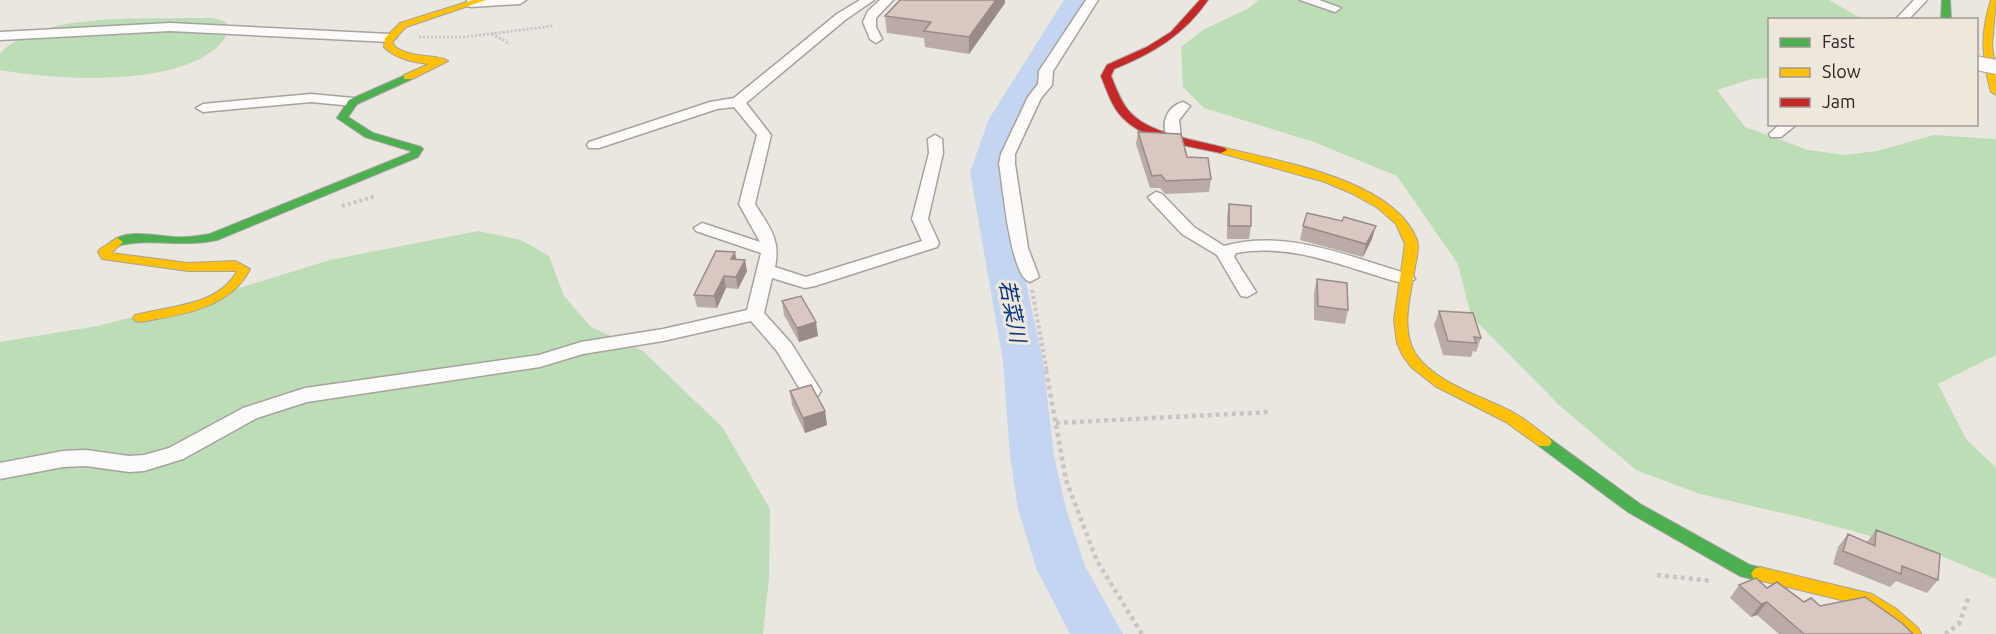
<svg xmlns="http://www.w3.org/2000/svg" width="1996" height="634" font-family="Ubuntu,'Noto Sans JP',sans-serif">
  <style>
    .green { fill: #bdddb6 }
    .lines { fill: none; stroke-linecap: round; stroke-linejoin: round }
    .river { fill: #c4d5f2; fill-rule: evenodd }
    .street-casing { stroke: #a6a29e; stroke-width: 3 }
    .fast-casing { stroke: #a6a29e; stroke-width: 2 }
    .slow-casing { stroke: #a6a29e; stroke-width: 2 }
    .jam-casing { stroke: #a6a29e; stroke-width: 2 }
    .path-far2 { stroke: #c7c6c5; stroke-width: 3; stroke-dasharray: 2 2; stroke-linecap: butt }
    .path-far1 { stroke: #c7c6c5; stroke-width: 4; stroke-dasharray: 3 3; stroke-linecap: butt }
    .path { stroke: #c7c6c5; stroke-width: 4.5; stroke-dasharray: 4 4; stroke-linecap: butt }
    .street { fill: #fcfbfa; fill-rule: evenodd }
    .fast { fill: #4caf50; fill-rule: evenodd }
    .slow { fill: #ffc107; fill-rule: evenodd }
    .jam { fill: #c62828; fill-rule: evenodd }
    .street-bridge-casing { stroke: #a6a29e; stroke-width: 16; stroke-linecap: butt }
    .street-bridge { stroke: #fcfbfa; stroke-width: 14 }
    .wall { fill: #bbaba6 }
    .shaded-wall { fill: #998b87 }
    .building { fill: #dac7c1; stroke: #998b87; stroke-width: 1.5 }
    .labels { text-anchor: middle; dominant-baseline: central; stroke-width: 6; stroke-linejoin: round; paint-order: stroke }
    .water-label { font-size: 21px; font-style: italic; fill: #053484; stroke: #eee7dc }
  </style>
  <rect width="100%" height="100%" fill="#eae6e0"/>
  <path class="green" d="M1259 0H1829L1862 19 1770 20 1769 78 1752 79 1717 90 1745 127 1808 150 1845 155 1877 151 1934 135 1996 139V355L1938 384 1966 439 1996 468V579L1934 553 1808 519 1700 494 1636 470 1561 407 1471 316 1458 264 1397 176 1314 142 1204 108 1183 87 1181 47 1203 30 1249 8Z
    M183 18H213L226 22C229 35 224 41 215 49 168 87 57 80 0 70V54C34 14 133 19 183 18Z
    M478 231 521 240 549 256 564 296 591 327 643 351 723 428 770 509 769 578 763 634H0V342L98 326 220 294 330 260Z"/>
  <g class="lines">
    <path class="river" d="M1064 0H1090L1019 119 1002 172 1043 361 1054 456 1066 509 1085 566 1123 634H1070L1037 570 1018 509 1010 456 1003 361 970 172 989 119Z"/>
    <g class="street-casing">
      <path id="street" d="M467 0H526L520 4 471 7 467 6Z
        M860 0H874L845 20 746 103 771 135 755 204C769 227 781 239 775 267L806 277 922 241 912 219 929 153 928 139 935 135 942 139 943 153 928 219 939 243 937 247 815 286 805 288 772 278 764 313 791 343 821 391 818 396H804L777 351 751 321 663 341 583 354 540 367 307 402 257 418 183 459 144 471 129 472 86 466 63 467 0 479V463L63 451 86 450 129 456 144 455 169 448 243 408 305 388 539 355 581 342 663 329 747 310 761 253 696 231 694 228 702 223 760 242 739 204 757 135 734 107 717 109 599 148H589L587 145 589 142 710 102 734 98 837 14Z
        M880 0H893L876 18V27L882 39 876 43 870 39 863 22 868 11Z
        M1086 0H1098L1053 71 1052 85 1041 98 1015 154V164L1028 248 1039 277 1030 282C1010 277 1003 185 999 164L1001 154 1028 97 1038 84 1039 71Z
        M1300 0H1319L1341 8 1335 12Z
        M1914 0H1927L1908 20H1895Z
        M170 23 390 34 396 38 390 42 170 31 0 40V32Z
        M311 94 353 98 360 102 353 106 311 102 203 112 196 108 203 104Z
        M1183 102 1190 106 1179 120 1181 138 1174 142 1169 141C1160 126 1165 107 1183 102Z
        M1780 124H1797L1781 137H1771L1769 134Z
        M1156 192 1162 194 1194 227 1224 246C1287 228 1352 258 1412 275L1415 279 1406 284C1350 270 1295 242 1236 253L1234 257 1256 292 1247 297 1241 296 1217 255 1182 234 1150 200 1148 197Z"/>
    </g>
    <g class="fast-casing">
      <path id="fast" d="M1942 0H1950L1951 20H1941Z
        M408 74 413 77 412 79 357 104 348 117 373 133 421 147 423 149 418 157 217 240C183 248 150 237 117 246L111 242C129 226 164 239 186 237 194 237 202 235 210 234L410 153 411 151 365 137 337 118 349 100Z
        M1544 436 1549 438 1640 504 1750 565 1766 569 1769 574 1766 579 1760 581 1740 576 1628 512 1539 446 1536 442 1539 438Z"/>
    </g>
    <g class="slow-casing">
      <path id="slow" d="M473 0H486L406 27 393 41 394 46C414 60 436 53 448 61L412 79H404V75L429 64C413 62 396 59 384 47L385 38 400 23Z
        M1991 0H1996L1992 46 1996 73V95L1991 92C1982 60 1980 32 1991 0Z
        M1221 147C1277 161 1394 179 1417 240 1420 249 1416 259 1415 267 1411 294 1400 328 1415 353 1435 384 1486 397 1516 414 1528 421 1538 430 1549 438L1552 442 1549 446H1539L1506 422 1435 386 1411 367 1403 356 1397 343 1394 320 1405 244 1396 224 1378 208 1353 194 1325 182 1217 152 1215 150Z
        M117 238 123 242 111 253 188 263 235 261 250 269C230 309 180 315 140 322L135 321 133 318 135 315C169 306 219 306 237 271H188L102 259 98 252 100 249Z
        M1760 567 1872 594 1895 608 1918 628 1921 634H1900L1883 618 1862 605 1754 579 1751 574 1754 569Z"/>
    </g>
    <g class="jam-casing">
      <path id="jam" d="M1200 0H1208C1184 35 1153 53 1114 69L1111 76C1116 88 1120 100 1128 110 1147 134 1196 140 1225 148L1227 150 1221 153C1190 146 1146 142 1123 118 1112 107 1107 91 1101 76L1107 65 1147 47 1171 32Z"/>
    </g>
    <path class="path-far2" d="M492 34 510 44
      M419 37H464L553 26"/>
    <path class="path-far1" d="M342 206 376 196
      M1032 290 1047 372"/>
    <path class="path" d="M1046 370 1066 480 1097 561 1142 634
      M1056 423 1270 412
      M1657 575 1712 581
      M1945 634 1959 624 1969 596"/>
    <use href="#street" class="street"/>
    <use href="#fast" class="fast"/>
    <use href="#slow" class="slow"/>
    <use href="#jam" class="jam"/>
    <g class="street-bridge-casing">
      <path id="street-bridge" d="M1976 63 1996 67"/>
    </g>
    <use href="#street-bridge" class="street-bridge"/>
  </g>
  <path class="wall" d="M1005 3 969 54 925 47 924 38 887 33 885 16Z
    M1138 132 1187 157 1211 179 1209 192 1165 194 1160 188H1150L1136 144Z
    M1229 204 1251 226 1249 239H1227V217Z
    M1303 226 1372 239 1363 257 1300 240Z
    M736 259 747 271 738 289 726 288 717 308 697 307 694 295Z
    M1317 279 1348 310 1345 324 1314 320V293Z
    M782 301 818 336 799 342 784 315Z
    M1439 311 1481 338 1476 352 1473 351 1471 357 1443 355 1434 325Z
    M790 391 825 411 827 425 805 433 792 405Z
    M1876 530 1938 580 1927 593 1896 581 1890 587 1833 564 1838 547 1848 534 1867 542Z
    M1739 585 1767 588 1804 602 1913 634H1779L1757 615 1751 617 1730 598Z"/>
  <path class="shaded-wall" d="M996 0H1005V3L969 54V37Z
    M1376 226 1372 239 1363 257 1366 244Z
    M735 252 737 263 731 259Z
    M745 260 747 271 738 289 736 277Z
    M724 276 726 288 717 308 714 296Z
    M816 322 818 336 799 342 797 328Z
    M825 411 827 425 805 433 803 418Z
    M1767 602 1757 615 1751 617 1761 604Z"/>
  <path class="building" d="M900 0H996L969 37 924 31 931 22 885 16Z
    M1138 132 1181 134 1187 157 1208 158 1211 179 1166 181 1161 175 1152 176Z
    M1229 204 1251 206V226H1229Z
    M1307 213 1342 221 1344 217 1376 226 1366 244 1303 226Z
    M716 251 735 252 731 259 745 260 736 277 724 276 714 296 694 295Z
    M1317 279 1347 283 1348 310 1318 306Z
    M801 296 816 322 797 328 782 301Z
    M1439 311 1473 313 1481 338 1474 337 1476 343 1448 341Z
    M811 385 825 411 803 418 790 391Z
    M1876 530 1940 554 1938 580 1902 566 1901 574 1843 551 1848 534 1875 546Z
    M1756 578 1767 588 1777 582 1804 602 1811 598 1820 606 1865 597 1902 623 1913 634H1804L1767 602 1761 604 1739 585Z"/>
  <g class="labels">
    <g class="water-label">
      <text transform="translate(1013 311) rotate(79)">若菜川</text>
    </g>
  </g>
  <rect x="1768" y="18" width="210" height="108" fill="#eee7dc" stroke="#9f9992" stroke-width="1.5"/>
  <rect x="1780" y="38" width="30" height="9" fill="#4caf50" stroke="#9f9992" stroke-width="1.5"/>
  <text x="1822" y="48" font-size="18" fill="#282522">Fast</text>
  <rect x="1780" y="68" width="30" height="9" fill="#ffc107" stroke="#9f9992" stroke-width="1.5"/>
  <text x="1822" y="78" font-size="18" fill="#282522">Slow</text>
  <rect x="1780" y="98" width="30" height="9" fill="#c62828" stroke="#9f9992" stroke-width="1.5"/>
  <text x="1822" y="108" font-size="18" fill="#282522">Jam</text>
</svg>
